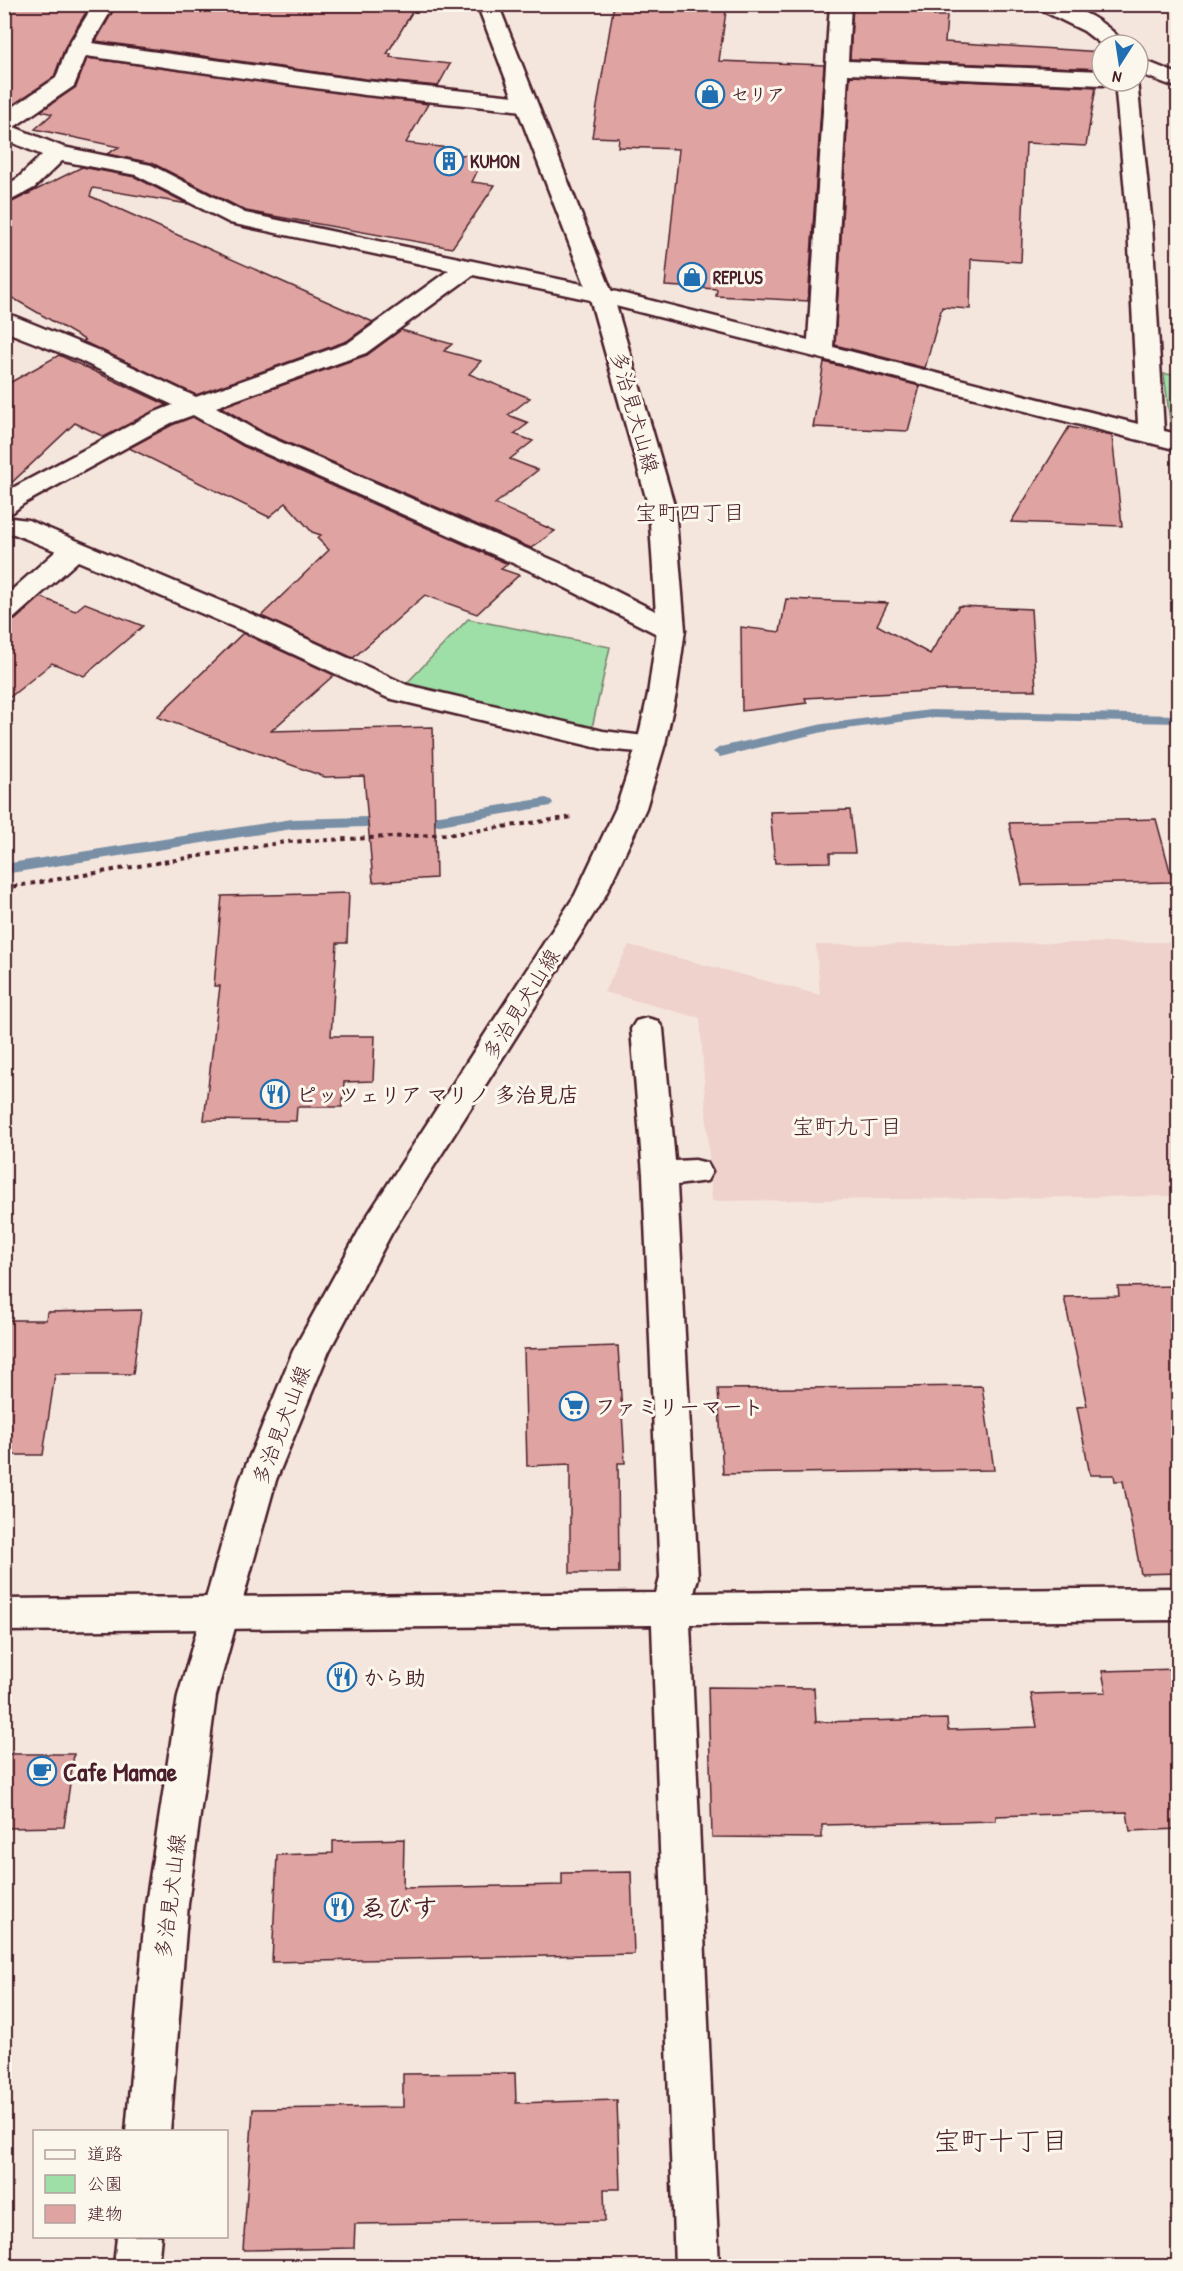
<svg xmlns="http://www.w3.org/2000/svg" width="1183" height="2271" font-family="'Patrick Hand','Klee One',sans-serif">
  <style>
    .built { fill: #eed2cb }
    .green { fill: #9edea7; stroke: #747e69; stroke-width: 1.5 }
    .lines { fill: none; stroke-linecap: round; stroke-linejoin: round }
    .stream { fill: #788fa6; fill-rule: evenodd }
    .building { fill: #dfa4a1; stroke: #4a1f2b; stroke-width: 1.5 }
    .minor-casing { stroke: #4a1f2b; stroke-width: 5 }
    .major-casing { stroke: #4a1f2b; stroke-width: 5 }
    .path { stroke: #4a1f2b; stroke-width: 4; stroke-dasharray: 4.5 4.5; stroke-linecap: butt }
    .minor { fill: #fbf7ec; fill-rule: evenodd }
    .major { fill: #fbf7ec; fill-rule: evenodd }
    .labels { text-anchor: middle; dominant-baseline: central; stroke-width: 6; stroke-linejoin: round; paint-order: stroke }
    .far-poi-label { font-size: 18px; font-weight: bold; fill: #4a1f2b; stroke: #fbf7ec; text-anchor: start }
    .street-label { font-size: 21px; fill: #4a1f2b; stroke: #fbf7ec }
    .poi-label { font-size: 21px; font-weight: bold; fill: #4a1f2b; stroke: #fbf7ec; text-anchor: start }
    .neighbourhood-label { font-size: 22px; fill: #4a1f2b; stroke: #fbf7ec }
    .near-poi-label { font-size: 26px; font-weight: bold; fill: #4a1f2b; stroke: #fbf7ec; text-anchor: start }
    .near-neighbourhood-label { font-size: 27px; fill: #4a1f2b; stroke: #fbf7ec }
  </style>
  <rect width="100%" height="100%" fill="#f5e6dd"/>
  <filter id="ink" filterUnits="userSpaceOnUse"><feTurbulence type="fractalNoise" baseFrequency=".0167" numOctaves="2"/><feDisplacementMap in="SourceGraphic" scale="12" xChannelSelector="R" yChannelSelector="G"/><feConvolveMatrix kernelMatrix="1 2 1 2 8 2 1 2 1" color-interpolation-filters="sRGB"/></filter>
  <g filter="url(#ink)">
    <path class="built" d="M1178 942V1196L712 1201 700 1018 604 992 629 945 820 995 816 945Z"/>
    <path class="green" d="M1164 374 1178 375V430L1171 429Z
      M468 619 610 647 592 728 405 685Z"/>
    <g class="lines">
      <path class="stream" d="M930 710 1178 715V723L930 718 823 732 720 757 713 752 720 747 823 724Z
        M546 798 551 800 553 803 551 806 440 825 292 829 4 874V864L292 819 440 815Z"/>
    </g>
    <path class="building" d="M4 4H91L65 47 54 77 14 104 4 102Z
      M117 4H417L387 54H391L390 57 450 64 438 86 365 79 96 41Z
      M614 4H727L719 61 824 65 808 301 716 296 717 289 665 286 679 149 618 147 619 138 592 137Z
      M853 4H935L934 16H947L945 42 1102 52 1100 69 850 59Z
      M87 58 428 104 406 143 457 149 455 154 484 157 472 182 495 185 452 248 246 211 152 163 107 154 119 147 35 129 52 114 41 111 76 87Z
      M850 76 1096 87 1086 146 1026 143 1021 262 971 259 970 309 942 307 925 368 835 345Z
      M82 167 135 177 188 204 93 188 90 196 373 322 347 341 196 395 82 341 85 340 4 293V206Z
      M401 330 452 344 444 351 481 361 469 374 530 398 508 415 529 423 514 434 533 441 510 459 538 470 495 504 555 531 531 548 263 432 221 407 367 355Z
      M59 355 167 405 104 437 75 423 4 490V386Z
      M824 362 920 386 908 431 813 427Z
      M193 417 243 446 508 564 501 569 519 575 477 614 425 595 353 658 261 616 329 550 317 538 321 535 312 532 286 503 269 517 129 448 172 425Z
      M1069 427 1112 436 1122 526 1011 522Z
      M41 597 75 611 85 603 143 626 84 676 52 663 4 702V622L15 620Z
      M786 599 888 603 877 625 930 654 959 606 1031 609 1036 690H948L805 698 807 703 742 711 741 627 780 632Z
      M243 633 334 675 271 731 433 727 436 878 373 882 364 776 325 777 157 717Z
      M850 810 855 853H830V862L775 863 770 812Z
      M1156 819 1173 882 1022 885 1009 823Z
      M349 893 347 943H337L331 1036H375L373 1081 344 1082 342 1107H297L296 1121 204 1120 220 986H214L222 896Z
      M1179 1286V1573L1141 1574 1123 1481H1115L1114 1475H1090L1077 1407 1087 1406 1064 1297 1119 1296 1118 1287Z
      M141 1310 133 1374H55L43 1455H4V1320H46L47 1312Z
      M618 1346 625 1463H618L619 1573H570V1464L527 1466 524 1349Z
      M982 1386 994 1470 723 1474 718 1389Z
      M1179 1669V1829L1130 1831 1127 1812 996 1816V1821L822 1825V1838L712 1837 708 1687 814 1688 816 1722 947 1719 948 1730 1037 1727 1031 1694 1106 1692 1102 1671Z
      M4 1754H74L64 1827 4 1828Z
      M404 1839 403 1888 562 1885V1873L631 1872 634 1954 272 1962 277 1855 333 1853V1841Z
      M515 2073 516 2103 617 2100 620 2189H604L605 2221 355 2224 354 2248 243 2250 253 2109 403 2107V2074Z"/>
    <g class="lines">
      <g class="minor-casing">
        <path id="minor" d="M94 4H115L92 43 365 81 524 97 532 99 535 104 532 109 524 111 365 95 86 56 74 86 14 127 63 147 151 165 245 213 601 288 808 340 830 4H851L848 61 1102 71V81L1110 83 1102 85 848 74 833 347 1138 424 1128 226 1115 81H1137L1152 226 1164 431 1178 434V450L600 302 473 275 366 353 216 407 262 434 562 564 681 624 685 630 681 636 671 638 661 636 542 576 244 444 193 415 171 423 23 504 13 512 4 514 5 492 153 413 173 405 79 360 12 334 4 330V312L97 350 196 397 348 343 449 270 230 223 136 175 62 161 34 188 4 204V187L18 178 42 155 4 139V113L56 78 67 48Z
          M1034 4C1043 4 1054 3 1062 5 1084 9 1112 27 1125 45H1102L1084 31 1037 8Z
          M1138 58 1178 74V88L1138 73Z
          M4 517 28 520 270 622 407 685 603 731 661 738 665 744 661 750 651 753 603 749 388 698 250 634 78 561 14 618 4 620V597L56 551 14 534 4 533Z
          M647 1018 658 1021 663 1029 675 1161 695 1160 707 1163 712 1172 707 1181 677 1185 698 1578 694 1593 1178 1588V1620L690 1624 719 2266H675L652 1625 4 1631V1599L656 1593 660 1578 643 1174 631 1029 636 1021Z"/>
      </g>
      <g class="major-casing">
        <path id="major" d="M477 4H498L613 295 675 508 685 630 676 694 665 744 646 808 605 896 391 1234 329 1351 276 1480 216 1696 188 1904 170 2132H126L146 1904 178 1696 240 1480 293 1351 366 1218 575 895 616 808 637 744 648 694 657 630 649 508 589 295Z
          M117 2236H161L158 2266H114Z"/>
      </g>
      <path class="path" d="M4 888 285 842 453 834 573 817"/>
      <use href="#minor" class="minor"/>
      <use href="#major" class="major"/>
    </g>
  </g>
  <defs>
    <g id="shop-ring" transform="scale(1.5)"><circle r="9.5" fill="#fbf7ec" stroke="#1f6fb2" stroke-width="1.5"/><path d="M-5-2.5h2.3a2.7 3.5 0 0 1 5.4 0H5L5.5 6h-11ZM-1.5-2.5h3a1.5 2.3 0 0 0-3 0Z" fill="#1f6fb2"/></g>
    <g id="building-ring" transform="scale(1.5)"><circle r="9.5" fill="#fbf7ec" stroke="#1f6fb2" stroke-width="1.5"/><path d="M-4-6H4V6H1V3H-1V6H-4ZM-2.5-4.3h1.7v1.8h-1.7ZM.8-4.3h1.7v1.8H.8ZM-2.5-1h1.7V.8h-1.7ZM.8-1h1.7V.8H.8Z" fill="#1f6fb2"/></g>
    <g id="restaurant-ring" transform="scale(1.5)"><circle r="9.5" fill="#fbf7ec" stroke="#1f6fb2" stroke-width="1.5"/><path d="M-5-6h1v4h1v-4h1v4h1v-4h1v5L-1.5 .5V6h-2V.5L-5-1ZM5-6V6H3V1.5H1.5Q1.5-4 5-6Z" fill="#1f6fb2"/></g>
    <g id="supermarket-ring" transform="scale(1.5)"><circle r="9.5" fill="#fbf7ec" stroke="#1f6fb2" stroke-width="1.5"/><path d="M-6-5.5h2.5l.6 2H6L4.5 2H-2.5L-4.4-4H-6ZM-1.5 3.2a1.3 1.3 0 1 0 .1 0ZM3 3.2a1.3 1.3 0 1 0 .1 0Z" fill="#1f6fb2"/></g>
    <g id="cafe-ring" transform="scale(1.5)"><circle r="9.5" fill="#fbf7ec" stroke="#1f6fb2" stroke-width="1.5"/><path d="M-5.5-4.5H6V0H3Q3 3.5 0 3.5H-2.5Q-5.5 3.5-5.5 0ZM3-3.2v2h1.7v-2ZM-6 4.5H4V6H-6Z" fill="#1f6fb2"/></g>
  </defs>
  <g fill-rule="evenodd">
    <use href="#shop-ring" x="710" y="94"/>
    <use href="#building-ring" x="449" y="161"/>
    <use href="#shop-ring" x="692" y="277"/>
    <use href="#restaurant-ring" x="275" y="1094"/>
    <use href="#supermarket-ring" x="574" y="1406"/>
    <use href="#restaurant-ring" x="342" y="1677"/>
    <use href="#cafe-ring" x="42" y="1771"/>
    <use href="#restaurant-ring" x="339" y="1907"/>
  </g>
  <g class="labels">
    <g class="far-poi-label">
      <text x="731" y="94">セリア</text>
      <text x="470" y="161">KUMON</text>
      <text x="713" y="277">REPLUS</text>
    </g>
    <g class="street-label">
      <text transform="translate(635 412) rotate(74)">多治見犬山線</text>
      <text transform="translate(521 1004) rotate(-58)">多治見犬山線</text>
      <text transform="translate(281 1425) rotate(-69)">多治見犬山線</text>
      <text transform="translate(170 1896) rotate(-83)">多治見犬山線</text>
    </g>
    <g class="poi-label">
      <text x="296" y="1094">ピッツェリア マリノ 多治見店</text>
      <text x="595" y="1406">ファミリーマート</text>
      <text x="363" y="1677">から助</text>
    </g>
    <g class="neighbourhood-label">
      <text x="690" y="512">宝町四丁目</text>
      <text x="847" y="1126">宝町九丁目</text>
    </g>
    <g class="near-poi-label">
      <text x="63" y="1771">Cafe Mamae</text>
      <text x="360" y="1907">ゑびす</text>
    </g>
    <g class="near-neighbourhood-label">
      <text x="1001" y="2140">宝町十丁目</text>
    </g>
  </g>
  <rect width="1183" height="2271" fill="none" stroke="#fbf7ec" stroke-width="24"/>
  <rect x="12" y="12" width="1159" height="2247" fill="none" stroke="#4a1f2b" stroke-width="2" filter="url(#ink)"/>
  <rect x="33" y="2130" width="195" height="108" fill="#fbf7ec" stroke="#b4a19f" stroke-width="1.5"/>
  <rect x="45" y="2150" width="30" height="9" fill="#fbf7ec" stroke="#b4a19f" stroke-width="1.5"/>
  <text x="87" y="2160" font-size="18" fill="#4a1f2b">道路</text>
  <rect x="45" y="2175" width="30" height="18" fill="#9edea7" stroke="#b4a19f" stroke-width="1.5"/>
  <text x="87" y="2190" font-size="18" fill="#4a1f2b">公園</text>
  <rect x="45" y="2205" width="30" height="18" fill="#dfa4a1" stroke="#b4a19f" stroke-width="1.5"/>
  <text x="87" y="2220" font-size="18" fill="#4a1f2b">建物</text>
  <g transform="translate(1120 63) rotate(192)"><circle r="28" fill="#fbf7ec" stroke="#b4a19f" stroke-width="1.5"/>
  <path d="M0-4.5L10 22L0 15L-10 22Z" fill="#1f6fb2"/>
  <text y="-9" font-size="16" font-weight="bold" text-anchor="middle" fill="#4a1f2b">N</text>
  </g>
</svg>
